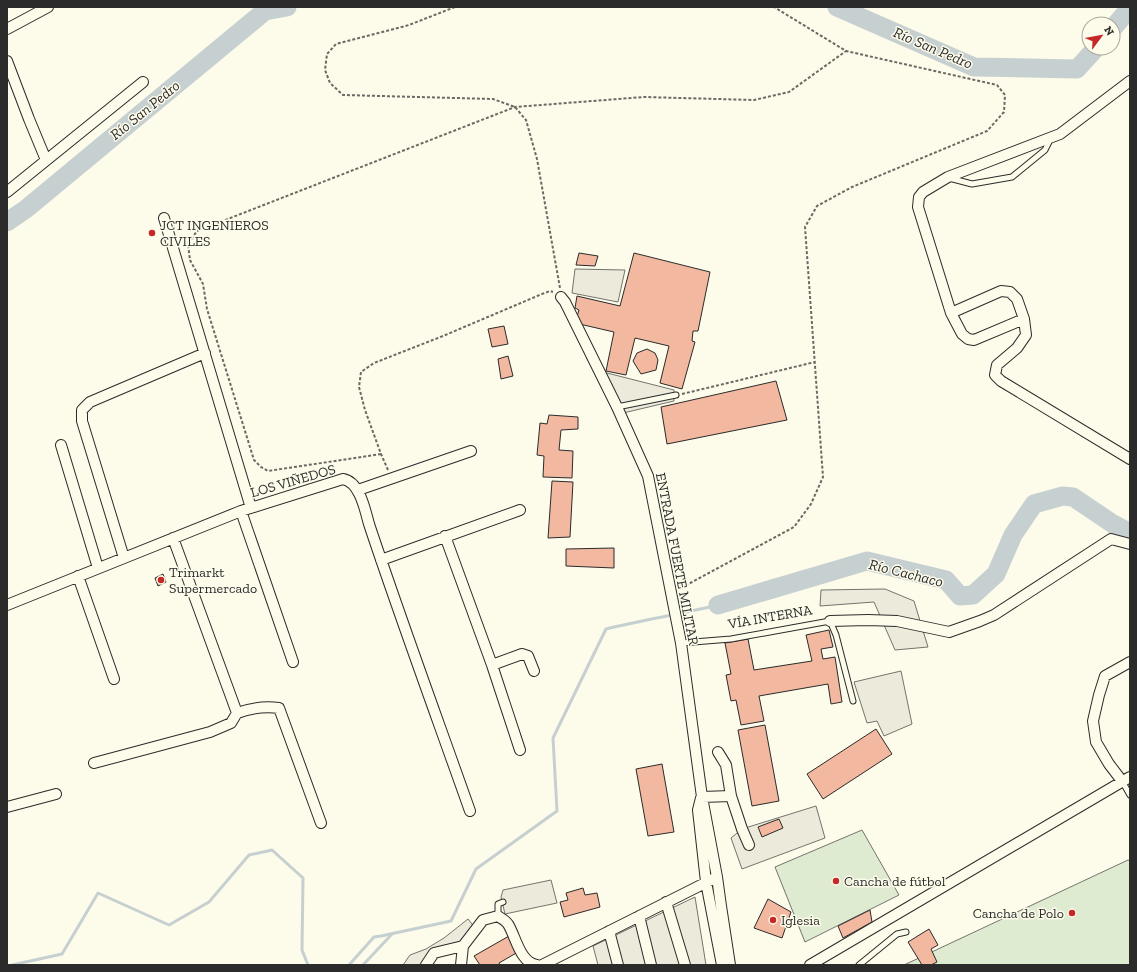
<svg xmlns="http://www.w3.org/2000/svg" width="1137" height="972" font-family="'Zilla Slab',serif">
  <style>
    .green { fill: #deebd1; stroke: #74746e }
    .parking { fill: #eceadb; stroke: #74746e }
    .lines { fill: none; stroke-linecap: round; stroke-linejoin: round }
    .stream { stroke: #c7d0d0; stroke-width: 3 }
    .river { stroke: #c7d0d0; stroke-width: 19 }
    .building { fill: #f2b8a0; stroke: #2b2b2b }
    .service-casing { stroke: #2b2b2b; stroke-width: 7 }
    .minor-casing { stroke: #2b2b2b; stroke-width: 12 }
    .path { stroke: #6a6964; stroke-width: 2; stroke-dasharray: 3 2; stroke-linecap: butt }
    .service { stroke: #fdfbea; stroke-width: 5 }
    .minor { stroke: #fdfbea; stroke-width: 10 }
    .poi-dot { fill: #c62828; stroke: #fdfbea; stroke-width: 1.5 }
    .labels { text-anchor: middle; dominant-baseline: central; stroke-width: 3; stroke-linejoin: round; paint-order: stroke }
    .poi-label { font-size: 14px; fill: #2b2b2b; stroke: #fdfbea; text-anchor: start }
    .street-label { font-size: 14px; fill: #2b2b2b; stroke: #fdfbea }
    .water-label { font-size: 15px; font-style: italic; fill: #2b2b2b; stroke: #fdfbea }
  </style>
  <rect width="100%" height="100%" fill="#fdfbea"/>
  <path class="green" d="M862 830 899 895 805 942 775 867Z
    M1128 860 1130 861V965H904Z"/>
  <path class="parking" d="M575 269 625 270 618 302 572 293Z
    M603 372 674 390V401L623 413Z
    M885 589 914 601 928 647 895 650 874 602 820 606 821 590Z
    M901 671 912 724 884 736 877 721 867 723 854 682Z
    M816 806 825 838 742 869 731 838 742 829Z
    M551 880 557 903 505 914 501 897 503 890Z
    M695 897 706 965H598L593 946Z
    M468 919 475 928 460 942 424 961 421 965H403L410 955 426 949 444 938Z"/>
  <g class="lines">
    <path class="stream" d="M381 936 451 921 476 869 557 811 553 738 606 629C643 620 681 614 718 605
      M12 965 62 954 98 893 169 925 209 902 249 855 272 850 303 878 302 950 308 965
      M349 965 374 937 381 936
      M363 965 392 934"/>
    <path class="river" d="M837 7 974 67 1077 69 1096 48
      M1113 28 1130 8
      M7 222 26 209 265 11 287 7
      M718 605 867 561 946 580 960 596 973 595 996 574 1013 535 1034 504 1063 496 1073 497 1113 524 1130 533"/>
  </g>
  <path class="building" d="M579 253 598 256 595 266 576 265Z
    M634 253 710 272 698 331H693L692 341 695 342 682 389 660 383 669 346 635 338 626 375 606 371 614 332 575 323 579 310 575 308 577 296 620 306Z
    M504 326 508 344 492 347 488 329Z
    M647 349 655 353 658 360 656 370 641 374 633 361 637 353Z
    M508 356 513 376 501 379 498 359Z
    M776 381 787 420 667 444 661 407Z
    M549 415 578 417V429L561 430 559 450 573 451 572 478 543 477 544 456 537 455 540 423 547 424Z
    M552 481 573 482 570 537 548 538Z
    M614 548V568L566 566V549Z
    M163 574 166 582 158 586 155 578Z
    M829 630 833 647 821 649 823 659 835 657 842 702 831 704 828 684 759 696 764 721 741 725 736 700 731 701 726 675 731 674 725 643 748 639 754 670 812 661 806 635Z
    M765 725 779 801 752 806 738 730Z
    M876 729 892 754 823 799 807 774Z
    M662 764 674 832 648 836 636 769Z
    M779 819 783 828 762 837 758 827Z
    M583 888 585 895 597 893 600 907 564 917 560 902 568 900 566 893Z
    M768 899 791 912 782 938 754 928Z
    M870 910 872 922 843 938 838 926Z
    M929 929 938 945 931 949 937 962 931 965H922L908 942Z
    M509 936 518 952 499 963 500 965H480L474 956Z"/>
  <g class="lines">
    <g class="service-casing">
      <path id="service" d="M949 178 972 184 1012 177 1045 150 1051 138
        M617 407 676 395
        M681 643 731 639 830 621 836 635 853 701
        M1122 781 1130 795
        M498 916V904L503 902
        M859 965 897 934 906 932"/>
    </g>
    <g class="minor-casing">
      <path id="minor" d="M7 29 48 7
        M7 61 29 119 46 160
        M1130 81 1060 134 948 177 923 192 919 197 918 207 951 313 962 334 968 339 974 340 1024 319 1026 335 1017 348 997 365 995 375 1001 381 1130 459
        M7 192 143 82
        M164 218 251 508
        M561 297 565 302 617 407 648 476 681 643 702 797 717 877 721 906 730 965
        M951 313 1001 291 1010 292 1017 299 1024 319
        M61 445 98 568
        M358 490 471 451
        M241 511 293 662
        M445 536 492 665 520 750
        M173 538 237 713
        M124 558 82 421V410L90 402 205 353
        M381 560 520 510
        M78 576 114 679
        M7 605 241 511 343 479C360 482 365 510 369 524 401 620 436 715 470 811
        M830 621 868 620 897 621 949 632 980 621 994 615 1111 539 1130 544
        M492 665 522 654 528 656 534 671
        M718 752 726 765 731 796 742 829 749 845
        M94 763 210 732 231 723 237 713C251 708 264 706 279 708L321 823
        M1122 781 1109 764 1096 742 1093 721 1099 695 1105 676 1130 662
        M702 797 731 796
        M701 798 698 810 706 882 722 965
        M7 807 56 794
        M666 902 685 965
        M639 916 651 965
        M609 931 618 965
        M426 965 434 953 463 946
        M461 965 463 946 483 920 498 916C502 919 506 921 508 924 516 937 520 963 537 965
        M542 965 717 877
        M810 965 1130 777"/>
    </g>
    <path class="path" d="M455 7 409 25 336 44 327 54 325 70 330 83 343 95 493 99 515 107 526 120 537 159 560 288
      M682 394 815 362
      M381 454 268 471 261 467 254 460 207 309 203 284 190 260 188 244 197 231 515 107 644 97 754 100 789 92 846 51
      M388 470 381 454 365 410 359 387 361 372 374 363 443 336 542 294 550 291 553 292
      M681 588 794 527 811 504 823 477 805 227 817 206 852 187 987 131 1004 112 1005 95 997 85 846 51 774 7"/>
    <use href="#service" class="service"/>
    <use href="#minor" class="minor"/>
  </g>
  <g class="poi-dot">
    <circle cx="152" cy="233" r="4"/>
    <circle cx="161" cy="580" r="4"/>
    <circle cx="836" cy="881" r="4"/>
    <circle cx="1072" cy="913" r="4"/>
    <circle cx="773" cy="920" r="4"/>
  </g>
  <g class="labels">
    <g class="poi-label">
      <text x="160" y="225">JCT INGENIEROS<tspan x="160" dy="16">CIVILES</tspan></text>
      <text x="169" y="572">Trimarkt<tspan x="169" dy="16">Supermercado</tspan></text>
      <text x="844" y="881">Cancha de fútbol</text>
      <text x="1064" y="913" text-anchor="end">Cancha de Polo</text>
      <text x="781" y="920">Iglesia</text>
    </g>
    <g class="street-label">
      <text transform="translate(293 481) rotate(-16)">LOS VIÑEDOS</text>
      <text transform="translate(677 559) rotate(79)">ENTRADA FUERTE MILITAR</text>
      <text transform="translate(770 617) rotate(-10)">VÍA INTERNA</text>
    </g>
    <g class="water-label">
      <text transform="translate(933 48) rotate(23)">Río San Pedro</text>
      <text transform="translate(145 110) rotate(-39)">Río San Pedro</text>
      <text transform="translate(906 573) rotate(14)">Río Cachaco</text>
    </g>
  </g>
  <rect width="1137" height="972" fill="none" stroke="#2b2b2b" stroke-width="16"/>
  <g transform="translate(1101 36) rotate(58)"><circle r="19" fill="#fdfbea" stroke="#a9a89e"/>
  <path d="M0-3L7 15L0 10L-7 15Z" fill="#c62828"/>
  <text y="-6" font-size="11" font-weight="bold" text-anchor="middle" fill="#2b2b2b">N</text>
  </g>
</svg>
